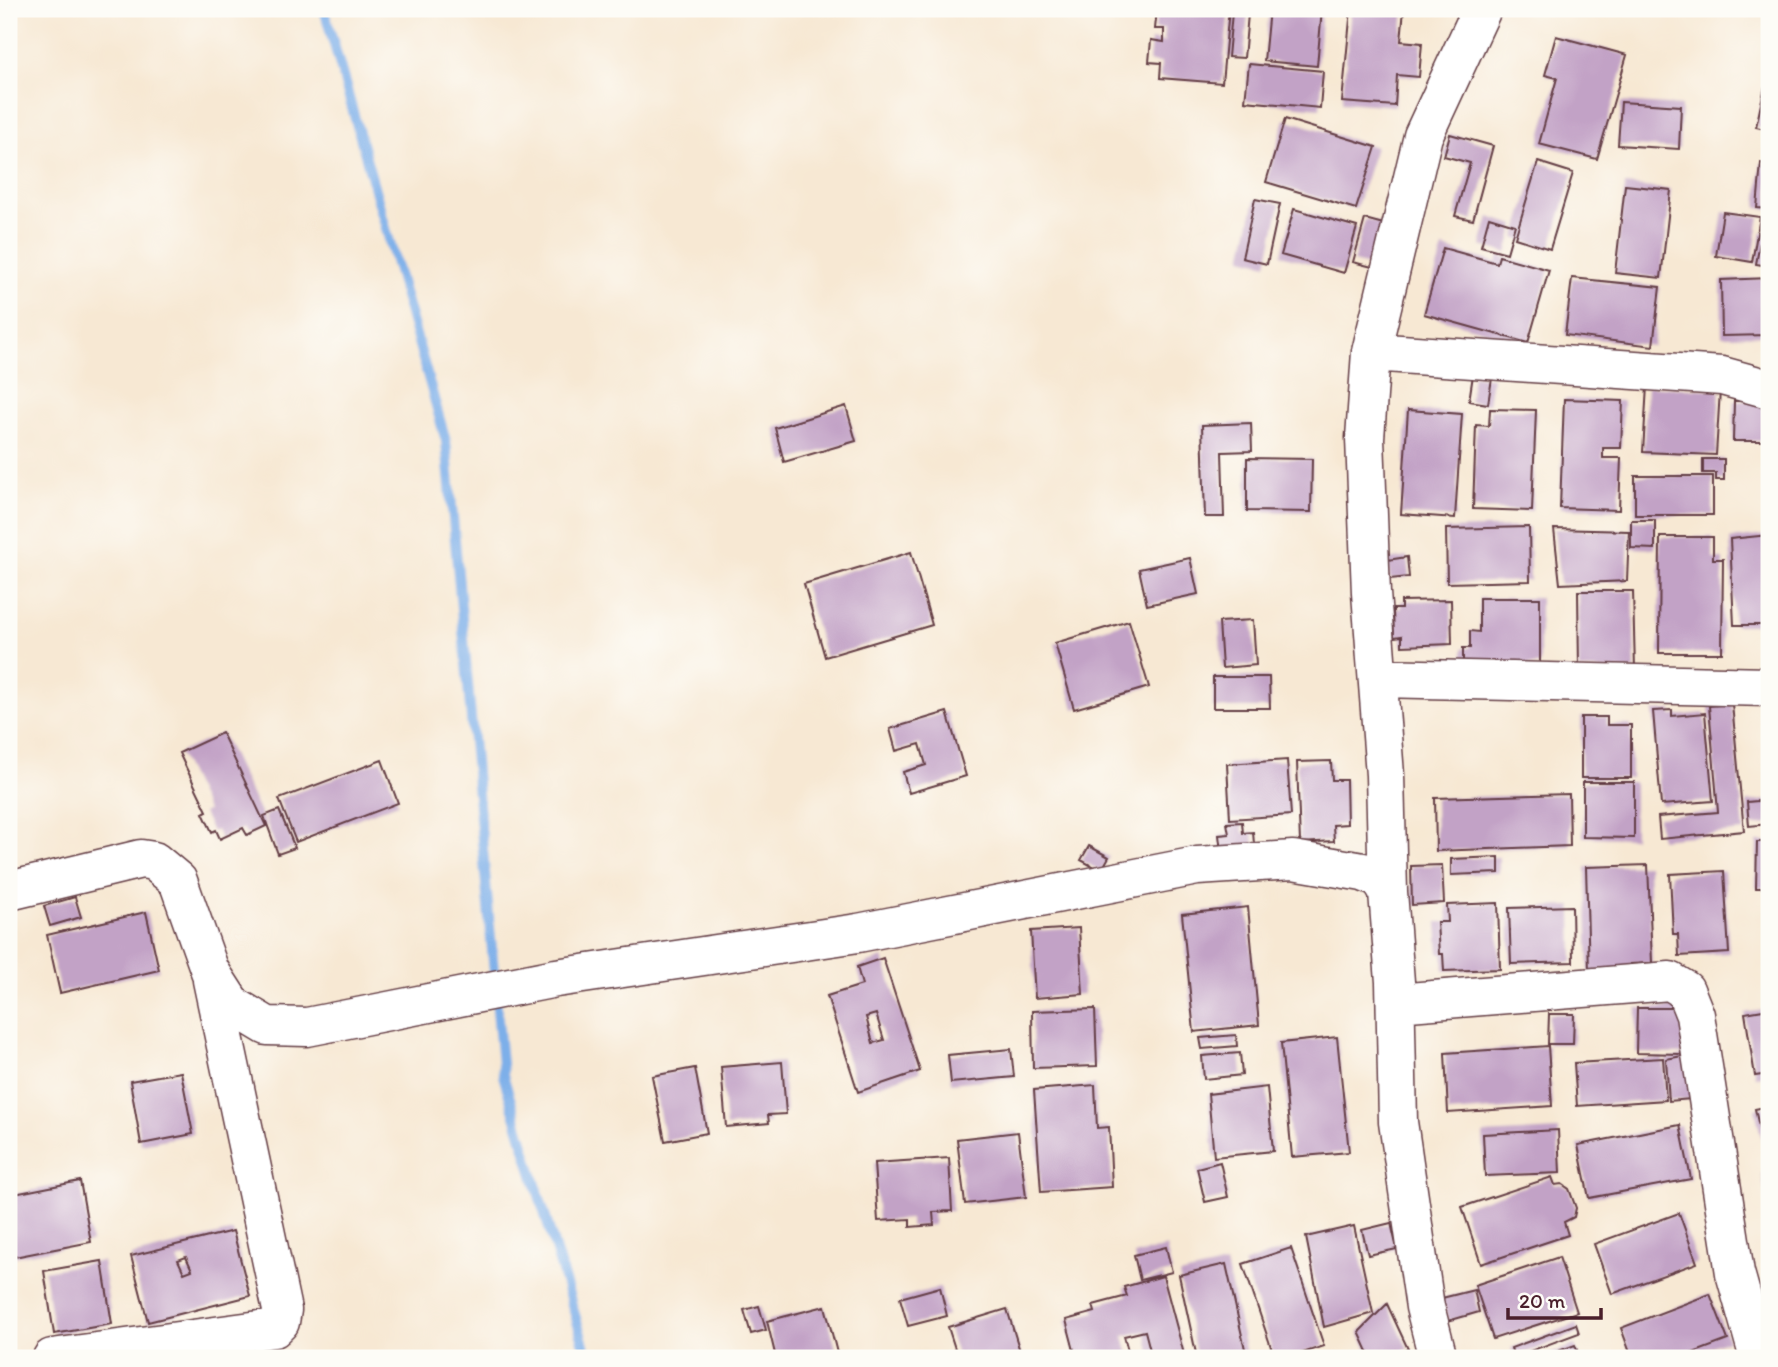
<svg xmlns="http://www.w3.org/2000/svg" width="1778" height="1367" font-family="Itim,sans-serif">
  <style>
    .lines { fill: none; stroke-linecap: round; stroke-linejoin: round }
    .stream { stroke: #7dafe9; stroke-width: 10 }
    .building { fill: #c2a2c6; fill-rule: evenodd }
    .minor-casing { stroke: #643d44; stroke-width: 41 }
    .minor { stroke: #fff; stroke-width: 38 }
  </style>
  <rect width="100%" height="100%" fill="#fdfcf7"/>
  <filter id="ink" filterUnits="userSpaceOnUse"><feTurbulence type="fractalNoise" baseFrequency=".0143" numOctaves="2"/><feDisplacementMap in="SourceGraphic" scale="14" xChannelSelector="R" yChannelSelector="G"/><feConvolveMatrix kernelMatrix="1 2 1 2 8 2 1 2 1" color-interpolation-filters="sRGB"/></filter>
  <filter id="wash" filterUnits="userSpaceOnUse"><feTurbulence type="fractalNoise" baseFrequency=".00686" numOctaves="4" result="noise"/><feDisplacementMap in="SourceGraphic" scale="28" xChannelSelector="R" yChannelSelector="G"/><feGaussianBlur stdDeviation="1.57" result="paint"/><feColorMatrix in="noise" values="0 0 0 0 0 0 0 0 0 0 0 0 0 0 0 0 0 1.4 0 .05"/><feComposite in="paint" operator="in"/></filter>
  <g filter="url(#wash)">
    <rect width="100%" height="100%" fill="#f7e8d3"/>
    <g class="lines">
      <path class="stream" d="M324 9 446 441 495 983
        M496 998 503 1075 588 1358"/>
    </g>
    <g id="blocks">
      <path class="building" d="M1157 9H1229L1222 83 1160 78 1161 63 1149 62 1151 40 1164 42V29H1155Z
        M1269 9H1322L1317 66 1264 61Z
        M1351 9H1404L1401 41 1422 43 1419 77 1397 75 1395 106 1342 102Z
        M1232 12 1248 14 1244 58 1228 57Z
        M1556 36 1627 55 1597 159 1539 144 1557 78 1545 75Z
        M1249 64 1323 71 1320 108 1245 101Z
        M1768 72H1769V130L1756 127Z
        M1621 102 1681 106 1679 149 1618 145Z
        M1285 119 1376 147 1356 209 1266 182Z
        M1450 134 1493 146 1473 220 1455 216 1470 163 1444 156Z
        M1538 162 1573 173 1550 249 1515 238Z
        M1761 163 1769 164V209L1757 208Z
        M1625 185 1671 190 1661 278 1615 273Z
        M1255 199 1280 204 1267 264 1242 258Z
        M1294 209 1357 227 1344 273 1281 255Z
        M1723 212 1760 217 1752 262 1716 256Z
        M1489 217 1515 225 1507 253 1481 246Z
        M1365 219 1387 225 1376 268 1353 262Z
        M1762 232 1769 234V266L1756 264Z
        M1443 248 1497 263 1499 256 1549 270 1528 343 1424 314Z
        M1572 278 1660 287 1653 346 1565 335Z
        M1769 278V335L1722 336 1721 280Z
        M1473 375 1492 378 1488 404 1469 401Z
        M1647 386 1720 390 1716 455 1643 452Z
        M1564 399 1623 401 1621 448H1603V458H1621L1619 510 1560 508Z
        M1734 401H1769V441H1733Z
        M846 406 856 441 784 462 775 428Z
        M1490 409 1536 410 1532 511 1473 509 1476 425 1489 426Z
        M1408 410 1462 414 1455 518 1401 514Z
        M1251 423 1252 451 1222 452 1224 517H1205L1202 425Z
        M1247 458 1312 459 1311 512 1247 511Z
        M1703 459H1724V480H1716V473H1703Z
        M1635 476H1713V515H1635Z
        M1631 520H1655V549L1631 548Z
        M1529 527 1530 581 1447 583 1446 529Z
        M1554 529 1629 531 1627 581 1560 584Z
        M1769 535V625H1734L1730 539Z
        M1660 537H1713V559H1723L1722 653H1659Z
        M911 552 932 625 825 657 804 584Z
        M1407 557 1409 577 1390 579 1387 560Z
        M1190 558 1198 594 1147 605 1139 569Z
        M1578 591H1633L1635 670H1579Z
        M1479 598H1540V665H1463V648H1470V631L1479 632Z
        M1451 600 1452 644 1402 646V636L1394 637 1393 609H1401V601Z
        M1253 620 1256 665 1222 668 1219 622Z
        M1129 621 1149 687 1074 709 1055 643Z
        M1213 677H1269L1270 708H1213Z
        M1732 704 1744 831 1660 839 1658 817 1718 812 1709 706Z
        M1672 710V716L1705 713 1713 801 1661 805 1653 711Z
        M947 712 966 776 909 793 903 772 926 765 920 744 896 751 890 729Z
        M1581 717H1607V725H1631V778H1581Z
        M222 733 266 826 247 835 243 828 220 839 216 830 212 832 203 813 207 811 179 753Z
        M382 760 398 803 296 842 279 799Z
        M1287 760 1291 815 1230 819 1227 764Z
        M1331 761 1332 780H1346L1347 824 1333 825 1334 841 1300 843 1297 762Z
        M1583 782H1634V838L1583 837Z
        M1569 794 1570 846 1436 851 1435 798Z
        M1769 800V824L1749 826 1747 802Z
        M279 810 295 848 278 854 264 816Z
        M1242 822 1243 833 1253 832 1255 856 1222 859 1219 835 1229 834 1227 823Z
        M1757 842H1769V888H1756Z
        M1089 846 1109 857 1101 871 1081 860Z
        M1499 857V873L1451 875V859Z
        M1442 865 1444 903 1412 905 1411 866Z
        M1648 865 1652 963 1630 964 1631 970 1589 972 1586 867Z
        M1724 871 1729 953 1679 956 1678 934H1673L1670 874Z
        M75 897 81 917 50 926 44 906Z
        M1498 903 1500 969 1444 971 1443 954H1439L1437 922H1448L1447 905Z
        M1572 906 1573 962 1511 964 1509 908Z
        M1248 907 1259 1025 1194 1032 1182 914Z
        M146 912 159 970 60 993 47 935Z
        M1079 928 1083 994 1035 998 1031 931Z
        M883 958 920 1071 858 1092 827 996 862 985 857 967ZM876 1014 884 1040 873 1043 866 1017Z
        M1637 1008H1683L1682 1054 1636 1053Z
        M1095 1009 1097 1066 1033 1068 1032 1011Z
        M1769 1009V1074L1755 1076 1745 1013Z
        M1549 1014H1574L1573 1044H1548Z
        M1236 1035 1237 1046 1202 1049 1200 1038Z
        M1337 1037 1349 1152 1292 1157 1281 1043Z
        M1548 1046 1552 1106 1448 1113 1445 1053Z
        M1011 1049 1014 1077 951 1083 948 1055Z
        M1240 1053 1242 1075 1204 1079 1202 1056Z
        M1693 1054 1702 1098 1669 1101 1666 1059Z
        M1663 1058 1666 1100 1577 1106 1574 1063Z
        M782 1062 786 1114 768 1115 769 1123 726 1127 721 1067Z
        M695 1068 707 1133 665 1141 652 1076Z
        M181 1072 193 1134 141 1144 130 1081Z
        M1095 1085 1097 1128 1109 1127 1112 1187 1041 1192 1034 1090Z
        M1267 1087 1273 1151 1214 1157 1208 1094Z
        M1769 1106V1167H1768L1755 1109Z
        M1680 1125 1691 1179 1589 1198 1578 1145Z
        M1558 1130 1560 1173 1485 1176 1483 1134Z
        M1018 1132 1026 1197 965 1204 957 1139Z
        M949 1158 952 1211 933 1212 934 1225 910 1227V1219L878 1221 874 1163Z
        M1220 1162 1228 1197 1205 1202 1197 1168Z
        M1769 1172V1213H1768L1762 1173Z
        M1552 1177 1555 1185 1562 1184 1569 1189 1576 1208 1574 1217 1564 1222 1568 1235 1481 1264 1462 1207Z
        M80 1181 91 1242 9 1258V1195Z
        M1679 1213 1697 1263 1612 1294 1594 1244Z
        M1391 1223 1397 1249 1368 1255 1362 1230Z
        M1354 1226 1373 1313 1324 1327 1306 1237Z
        M233 1231 250 1296 148 1322 131 1256ZM186 1257 192 1270 184 1273 178 1260Z
        M1166 1247 1172 1272 1140 1280 1134 1255Z
        M1291 1248 1324 1346 1288 1358H1281L1279 1354 1274 1356 1243 1264Z
        M1559 1257 1577 1312 1493 1339 1475 1285Z
        M102 1261 112 1324 54 1334 44 1271Z
        M1226 1264 1247 1358H1197L1179 1275Z
        M1163 1276 1185 1358H1140L1151 1354 1145 1331 1124 1336 1130 1358H1076L1066 1320 1095 1312 1093 1305 1127 1296 1124 1287Z
        M940 1287 947 1316 908 1326 900 1298Z
        M1474 1290 1479 1312 1448 1321 1442 1298Z
        M1710 1294 1728 1340 1680 1358H1632L1621 1328Z
        M1387 1304 1408 1349 1388 1358H1371L1359 1332Z
        M759 1306 766 1330 751 1334 744 1310Z
        M825 1306 837 1353 818 1358H776L767 1321Z
        M1007 1309 1022 1358H958L948 1327Z
        M1576 1324 1579 1333 1514 1357 1511 1348Z
        M1575 1345 1580 1358H1539Z"/>
    </g>
  </g>
  <g filter="url(#ink)">
    <use href="#blocks" fill-opacity="0" stroke="#643d44" stroke-width="2"/>
    <g class="lines">
      <g class="minor-casing">
        <path id="minor" d="M1371 352 1722 376 1769 389
          M1378 678 1769 687
          M9 891 141 859 154 861 178 881 210 971 232 1005 267 1026 307 1027 556 978 858 933 1197 866 1293 860 1363 872 1380 879 1388 892 1395 982 1398 1122 1425 1307 1438 1358
          M1388 892 1385 775 1371 593 1365 438 1371 352 1423 136 1482 9
          M1396 1003 1670 981 1685 990 1695 1015 1735 1273 1759 1358
          M52 1358 274 1328 280 1322 282 1310 212 980"/>
      </g>
      <use href="#minor" class="minor"/>
    </g>
  </g>
  <rect width="1778" height="1367" fill="none" stroke="#fdfcf7" stroke-width="35"/>
  <path d="M1508 1308v10h93v-10" fill="none" stroke="#4a1f2b" stroke-width="3.5"/>
  <text x="1519" y="1308" font-size="21" fill="#4a1f2b" stroke="#fdfcf7" stroke-width="5" paint-order="stroke">20 m</text>
</svg>
